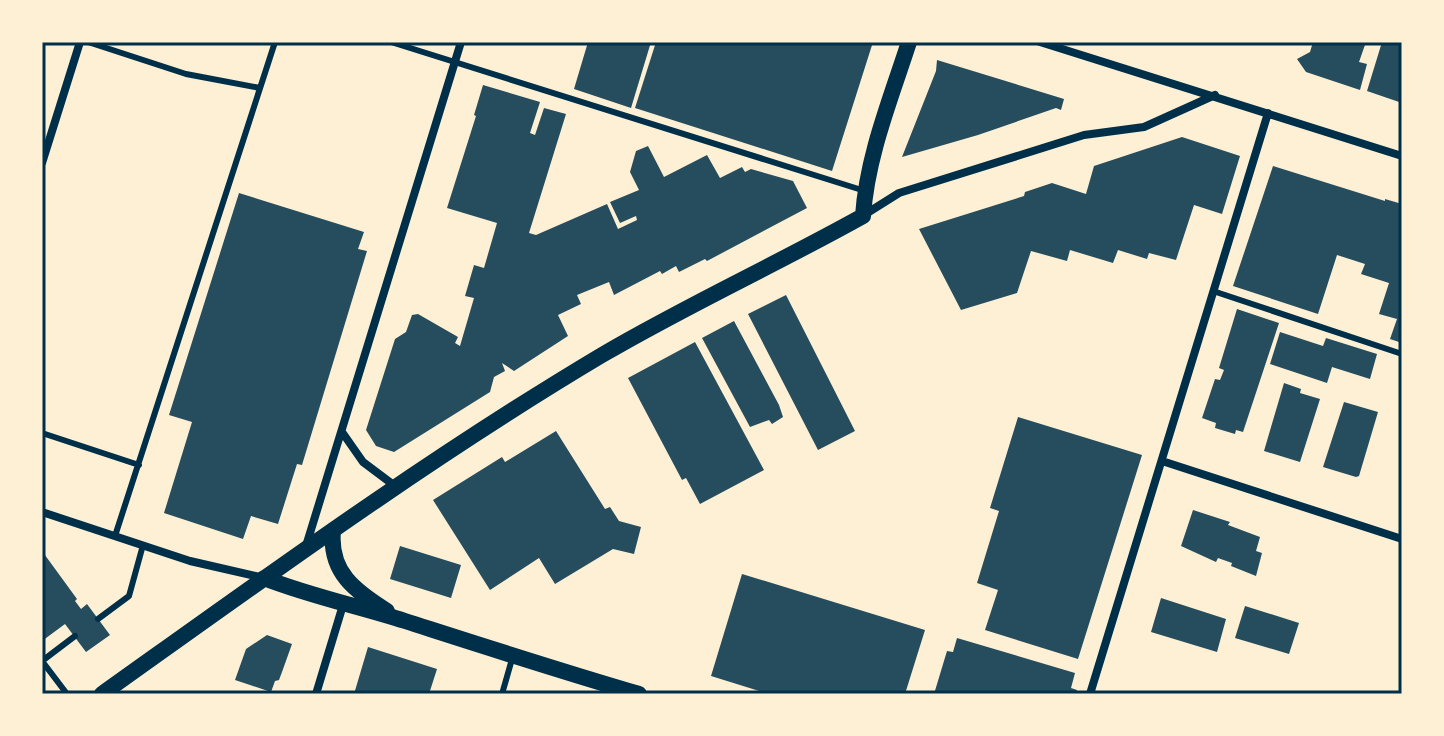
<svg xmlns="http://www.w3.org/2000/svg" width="1444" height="736" font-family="'DM Sans',sans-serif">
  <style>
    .building { fill: #264d5e }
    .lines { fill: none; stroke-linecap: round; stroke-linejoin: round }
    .service { stroke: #003049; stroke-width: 6 }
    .minor { stroke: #003049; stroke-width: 8 }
    .secondary { stroke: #003049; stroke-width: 16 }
    .neatline { fill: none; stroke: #003049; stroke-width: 3 }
  </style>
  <rect width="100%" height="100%" fill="#fdf0d5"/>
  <path class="building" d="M588 42H651L631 108 574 89Z
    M656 42H873L832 171 635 108Z
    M1313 42H1366L1359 62 1367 64 1360 90 1306 72 1297 59 1310 52Z
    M1382 42H1402V103L1367 91Z
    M937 60 1064 99 1061 110 1056 108 978 135 902 157 936 71Z
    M483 85 540 102 530 133 535 135 544 108 566 114 529 233 536 235 607 204 618 229 637 220 636 216 620 223 610 202 639 190 630 172 636 151 648 146 664 177 707 155 720 178 742 167 745 172 751 169 793 181 807 208 707 261 705 259 679 272 676 266 662 274 660 271 614 295 609 282 577 295 581 304 558 315 568 336 514 371 502 363 505 371 494 377 490 392 394 452 376 446 366 430 395 339 406 332 412 315 418 314 458 337 455 343 460 346 474 298 465 296 474 265 484 268 497 223 447 208 476 116 474 115Z
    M1182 137 1240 156 1222 214 1194 205 1176 260 1149 253 1147 259 1118 250 1113 263 1070 250 1067 261 1031 251 1017 293 961 310 919 229 1024 196 1025 192 1052 183 1086 194 1094 166Z
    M1273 166 1385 201V199L1402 204V343L1390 339 1397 319 1379 314 1389 283 1361 274 1365 264 1337 255 1318 314 1233 286Z
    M239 193 364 232 358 249 367 251 302 465 297 464 278 524 251 516 243 539 164 513 192 422 169 415Z
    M786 295 855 431 818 450 748 314Z
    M1237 309 1279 323 1243 432 1236 430 1235 434 1215 428 1216 423 1202 418 1215 379 1220 380 1224 370 1219 368Z
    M734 321 779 405 783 417 772 424 769 420 750 427 702 338Z
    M1280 332 1323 346 1326 338 1377 354 1370 379 1332 367 1327 383 1270 364Z
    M695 342 764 470 700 504 686 478 682 480 628 378Z
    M1284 383 1301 389 1300 393 1320 399 1300 462 1264 451Z
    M1344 402 1378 412 1359 476 1356 477 1323 467Z
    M1018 417 1142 455 1078 659 985 630 998 590 977 583 999 511 990 508Z
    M556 431 605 509 610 507 619 521 641 527 634 554 613 549 555 584 539 558 490 590 433 500 502 457 505 462Z
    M1193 510 1230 522 1228 525 1260 537 1256 551 1262 553 1256 576 1231 566 1232 563 1218 558 1216 562 1181 546Z
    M400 546 461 565 451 598 390 579Z
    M42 551 77 599 75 601 81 609 87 604 110 635 86 652 65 624 42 641Z
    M742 574 925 630 905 694H769L711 676Z
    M1161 598 1226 619 1217 652 1151 632Z
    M1245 606 1299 623 1289 654 1235 638Z
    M267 635 292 644 282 672 279 680 275 681 271 692 235 680 246 649Z
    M957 638 1075 673 1071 688 1077 690 1076 694H934L947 651 953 652Z
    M368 647 437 669 429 694H354Z"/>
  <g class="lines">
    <path class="service" d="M88 42 186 74 260 88
      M391 42 865 191
      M1213 291 1402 354
      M42 433 139 465
      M115 536 275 42
      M98 619 129 596 143 545
      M67 694 42 661 75 636
      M502 694 512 659"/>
    <path class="minor" d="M1040 42 1402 156
      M42 163 80 42
      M864 215 899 193 1084 135 1144 127 1215 95
      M342 432 363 462 395 486
      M1162 461 1402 539
      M42 512 190 561 264 578
      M306 546 461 42
      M316 694 343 605
      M1090 694 1268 113"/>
    <path class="secondary" d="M333 531C329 572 355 591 387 611
      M264 578C310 596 358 606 405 621 483 646 560 671 639 694
      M102 694C266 577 429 458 602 355 687 305 777 264 863 216 867 156 891 98 909 42"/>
  </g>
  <rect width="1444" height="736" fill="none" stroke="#fdf0d5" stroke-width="88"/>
  <rect x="44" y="44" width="1356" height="648" class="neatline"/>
</svg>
